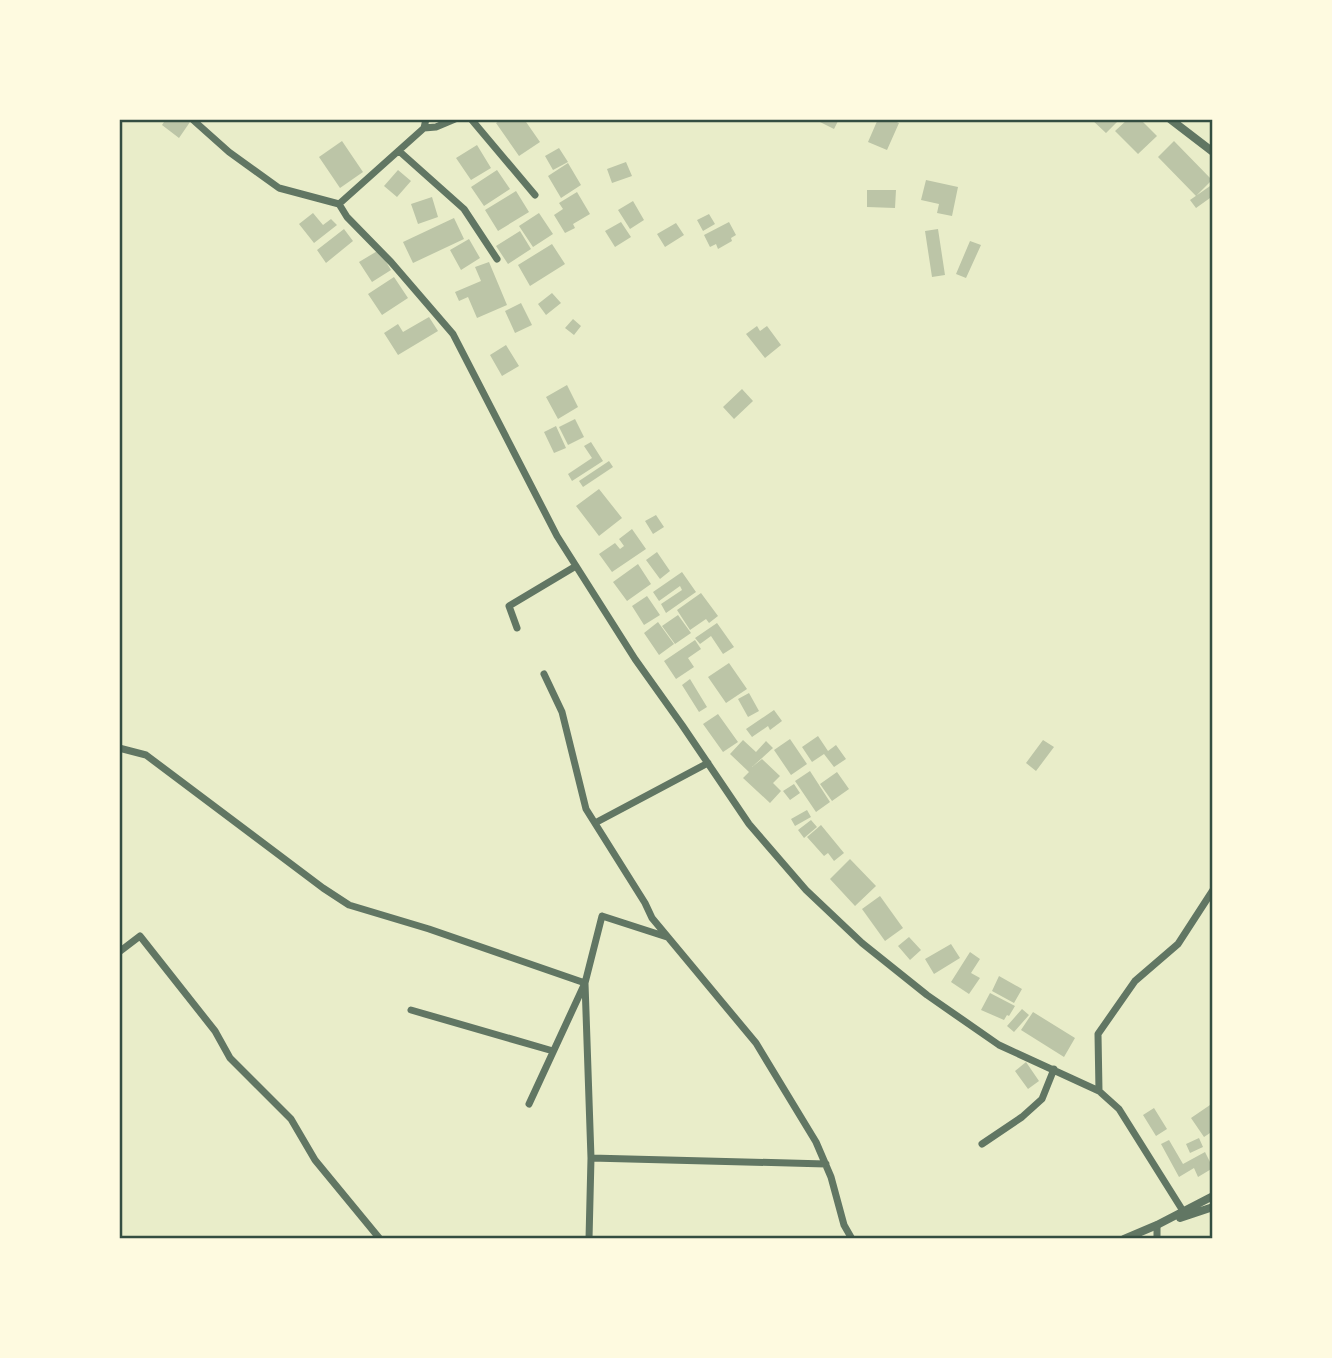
<svg xmlns="http://www.w3.org/2000/svg" width="1332" height="1358" font-family="Signika,sans-serif">
  <style>
    .building { fill: #bcc5a7 }
    .lines { fill: none; stroke-linecap: round; stroke-linejoin: round }
    .minor { stroke: #617663; stroke-width: 7 }
    .tertiary { stroke: #617663; stroke-width: 8 }
    .neatline { fill: none; stroke: #344e41; stroke-width: 2.5 }
  </style>
  <rect width="100%" height="100%" fill="#e9edc9"/>
  <path class="building" d="M166 119H186L190 122 179 138 162 125Z
    M502 119H524L540 142 519 156 496 123Z
    M814 119H839L834 129Z
    M878 119H890L899 123 887 150 868 142Z
    M1091 119H1120L1106 133Z
    M1128 119H1140L1157 136 1138 154 1115 131Z
    M342 141 363 172 340 188 319 157Z
    M1174 141 1212 180 1196 196 1158 157Z
    M477 145 491 168 471 180 456 158Z
    M559 148 568 162 553 170 545 156Z
    M626 162 632 176 612 183 607 169Z
    M568 163 581 185 561 198 548 176Z
    M398 170 411 181 397 197 384 186Z
    M497 170 510 189 484 206 471 187Z
    M926 180 958 187 952 216 937 213 939 204 921 200Z
    M1213 184V201L1210 198 1196 208 1190 200Z
    M867 190H896L895 208 867 207Z
    M516 191 529 212 498 231 485 210Z
    M577 192 590 214 573 224 575 228 565 233 554 215 563 209 559 203Z
    M432 197 438 217 418 224 411 204Z
    M633 201 644 220 630 229 618 210Z
    M313 213 323 225 331 219 337 225 314 243 299 224Z
    M539 213 553 234 533 247 519 226Z
    M709 214 715 224 703 231 697 220Z
    M454 218 464 239 413 263 403 242Z
    M621 222 631 237 615 247 605 231Z
    M729 222 736 235 731 238 732 241 718 249 716 244 710 247 704 235Z
    M676 223 684 235 665 247 657 234Z
    M344 229 353 241 326 263 317 250Z
    M938 229 945 275 932 277 925 231Z
    M520 231 531 249 508 264 496 246Z
    M469 239 480 258 461 270 450 250Z
    M970 241 981 245 966 278 956 274Z
    M552 244 565 264 530 286 518 265Z
    M379 250 391 270 372 282 359 262Z
    M489 262 507 305 477 318 468 297 459 301 455 292 481 281 475 267Z
    M394 277 408 298 382 315 368 294Z
    M552 293 561 303 546 315 538 304Z
    M521 303 532 325 515 333 505 311Z
    M429 317 438 331 398 355 384 333 398 324 403 332Z
    M573 319 581 326 574 335 565 328Z
    M757 326 760 331 767 326 781 345 765 358 746 334Z
    M506 345 519 366 502 376 490 355Z
    M567 385 578 407 558 419 546 397Z
    M742 389 753 401 734 419 723 407Z
    M575 419 584 437 568 445 559 427Z
    M556 426 566 448 554 453 544 432Z
    M591 442 603 461 572 481 568 474 592 458 584 446Z
    M609 461 613 467 583 487 579 481Z
    M599 489 622 518 599 536 576 506Z
    M656 515 664 527 653 534 645 521Z
    M632 529 646 549 612 572 599 554 615 543 620 549 624 546 619 539Z
    M657 552 670 571 660 579 646 560Z
    M638 564 651 584 627 601 613 582Z
    M682 572 696 592 666 613 661 604 682 590 680 586 659 601 653 592Z
    M701 593 718 616 709 623 706 619 690 630 677 610Z
    M647 596 660 615 644 625 632 606Z
    M678 615 691 633 675 644 662 626Z
    M658 622 674 644 659 655 644 633Z
    M717 623 734 647 723 654 711 636 700 644 695 638Z
    M695 640 701 649 688 658 694 667 676 679 664 661Z
    M729 663 747 689 726 703 708 677Z
    M690 679 707 707 699 712 682 685Z
    M749 693 759 711 748 717 738 699Z
    M774 710 782 721 770 730 768 726 752 737 746 729Z
    M718 714 738 742 723 752 703 724Z
    M818 736 828 751 836 745 846 759 834 767 824 754 812 762 802 747Z
    M790 739 807 764 791 775 774 750Z
    M743 740 756 752 766 741 773 748 752 767 762 759 780 776 773 783 781 791 770 803 743 778 749 772 730 754Z
    M1043 740 1054 747 1036 771 1026 763Z
    M810 771 830 802 816 812 795 781Z
    M837 772 849 789 832 801 820 784Z
    M794 784 800 793 790 800 783 791Z
    M807 810 811 817 795 826 791 819Z
    M811 820 817 827 804 838 798 830Z
    M821 825 844 853 834 861 828 853 824 856 807 837Z
    M850 859 876 886 855 906 830 879Z
    M880 896 903 928 885 941 862 909Z
    M909 937 921 950 910 960 898 946Z
    M951 944 960 958 934 974 925 959Z
    M970 952 980 959 971 973 980 978 969 994 951 982Z
    M999 976 1022 989 1014 1003 992 991Z
    M990 993 1015 1006 1009 1016 1007 1015 1004 1020 981 1010Z
    M1022 1009 1029 1015 1014 1032 1007 1026Z
    M1033 1012 1075 1038 1064 1057 1021 1030Z
    M1026 1062 1039 1081 1028 1089 1015 1071Z
    M1210 1105 1213 1110V1131L1204 1137 1191 1118Z
    M1154 1108 1167 1129 1156 1136 1143 1115Z
    M1199 1138 1203 1147 1190 1153 1186 1144Z
    M1169 1140 1183 1164 1205 1152 1213 1168 1198 1177 1194 1168 1179 1177 1161 1144Z"/>
  <g class="lines">
    <path class="minor" d="M192 119 229 152 279 188 339 204 347 217 391 262 453 334 557 536 635 659 682 725 749 824 806 890 862 943 927 995 999 1045 1099 1091 1119 1109 1183 1211
      M471 119 535 195
      M424 128 436 127 455 119
      M399 151 464 209 497 259
      M339 204 424 128 426 119
      M517 628 509 606 576 566
      M544 674 562 712 586 809 645 903 652 918 756 1043 816 1142 831 1177 844 1225 852 1239
      M119 748 146 755 323 888 349 905 429 929 585 983 529 1104
      M595 823 708 763
      M119 952 140 936 215 1031 230 1058 291 1119 315 1160 380 1239
      M411 1010 553 1051
      M1099 1091 1098 1034 1135 981 1178 944 1213 890
      M982 1144 1022 1117 1042 1099 1054 1069
      M591 1158 826 1164
      M1157 1225V1239
      M589 1239 591 1158 585 983 602 916 667 937"/>
    <path class="tertiary" d="M1170 119 1213 152
      M1180 1218 1213 1207
      M1124 1239 1157 1225 1213 1196"/>
  </g>
  <rect width="1332" height="1358" fill="none" stroke="#fefae0" stroke-width="242"/>
  <rect x="121" y="121" width="1090" height="1116" class="neatline"/>
</svg>
